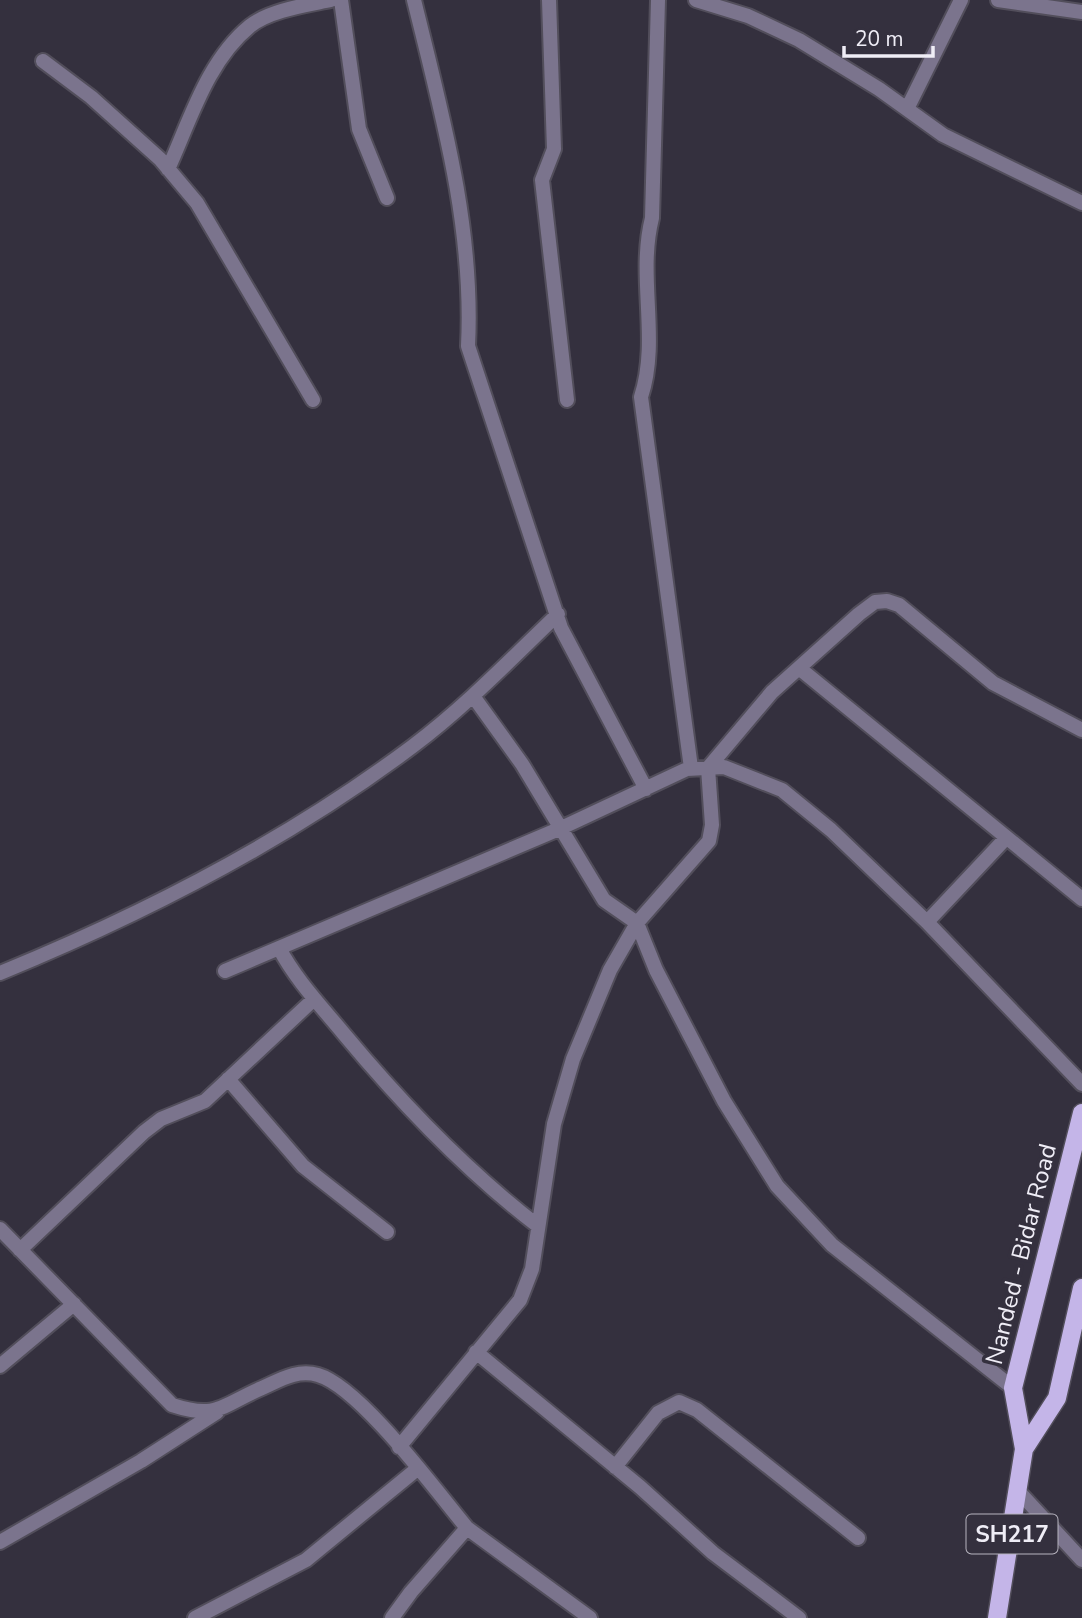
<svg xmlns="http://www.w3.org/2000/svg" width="1082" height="1618" font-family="'Nunito Sans',sans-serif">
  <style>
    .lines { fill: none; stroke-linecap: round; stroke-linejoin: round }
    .minor-casing { stroke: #524e5b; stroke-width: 18 }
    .primary-casing { stroke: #524e5b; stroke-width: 21 }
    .minor { stroke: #7b748d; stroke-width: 14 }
    .primary { stroke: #c4b5e8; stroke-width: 18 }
    .labels { text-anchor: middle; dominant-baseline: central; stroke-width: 7; stroke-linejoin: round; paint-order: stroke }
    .shield { fill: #34303e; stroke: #b7b4bf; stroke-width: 2 }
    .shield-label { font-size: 23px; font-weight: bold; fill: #efedf6 }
    .street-label { font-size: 24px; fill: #efedf6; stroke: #34303e }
  </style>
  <rect width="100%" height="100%" fill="#34303e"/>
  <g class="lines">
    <g class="minor-casing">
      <path id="minor" d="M341 0 359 129 387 198
        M414 0C442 114 474 228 468 346L561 628 646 789
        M549 0 554 149 542 180 567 400
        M658 0 652 218C637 277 660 339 641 397L691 768
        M696 0 748 16 799 40 879 89 943 135 1082 203
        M998 0 1082 12
        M43 61 91 97 160 159 197 203 313 400
        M907 109 961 0
        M168 169C190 121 207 61 250 26 270 10 307 5 331 0
        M799 668 1082 899
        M473 696 522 764 604 900 637 923 656 970 724 1101 777 1186 832 1245 1013 1388
        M927 922 1006 838
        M279 948C296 980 321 1006 344 1034 403 1105 465 1170 538 1226
        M225 971 559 829 687 769 724 767 782 790 831 830 927 922 1082 1084
        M0 973C144 914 288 840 413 746 465 707 511 659 558 614
        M228 1079 303 1166 387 1232
        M0 1229 172 1405C218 1420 222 1405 262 1388 280 1380 297 1369 318 1375 360 1387 437 1492 467 1528L411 1592 392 1618
        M20 1250 144 1132 161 1119 205 1101 314 999
        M476 1352 640 1487 713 1553 799 1618
        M0 1366 74 1304
        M399 1447 520 1300 532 1269 554 1124 573 1059 610 970 637 923 709 841 712 825 708 768 772 692 859 614 875 602 887 601 899 605 993 683 1082 730
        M615 1467 658 1413 679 1402 697 1410 858 1538
        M1019 1492 1082 1560
        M467 1528 590 1618
        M0 1542 141 1461 217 1412
        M195 1618 306 1560 417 1469"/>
    </g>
    <g class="primary-casing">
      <path id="primary" d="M1024 1449 1057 1398 1082 1288
        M997 1618 1024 1449 1013 1388 1082 1113"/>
    </g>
    <use href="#minor" class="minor"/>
    <use href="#primary" class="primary"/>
  </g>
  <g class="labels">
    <rect class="shield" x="966.5" y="1514.5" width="91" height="39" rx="5"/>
    <g class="shield-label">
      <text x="1012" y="1534">SH217</text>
    </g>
    <g class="street-label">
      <text transform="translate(1021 1254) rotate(-76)">Nanded - Bidar Road</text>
    </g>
  </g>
  <path d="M844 46v10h89v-10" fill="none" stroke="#efedf6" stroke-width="3.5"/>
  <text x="855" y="46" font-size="21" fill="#efedf6" stroke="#34303e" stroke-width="5" paint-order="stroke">20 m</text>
</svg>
